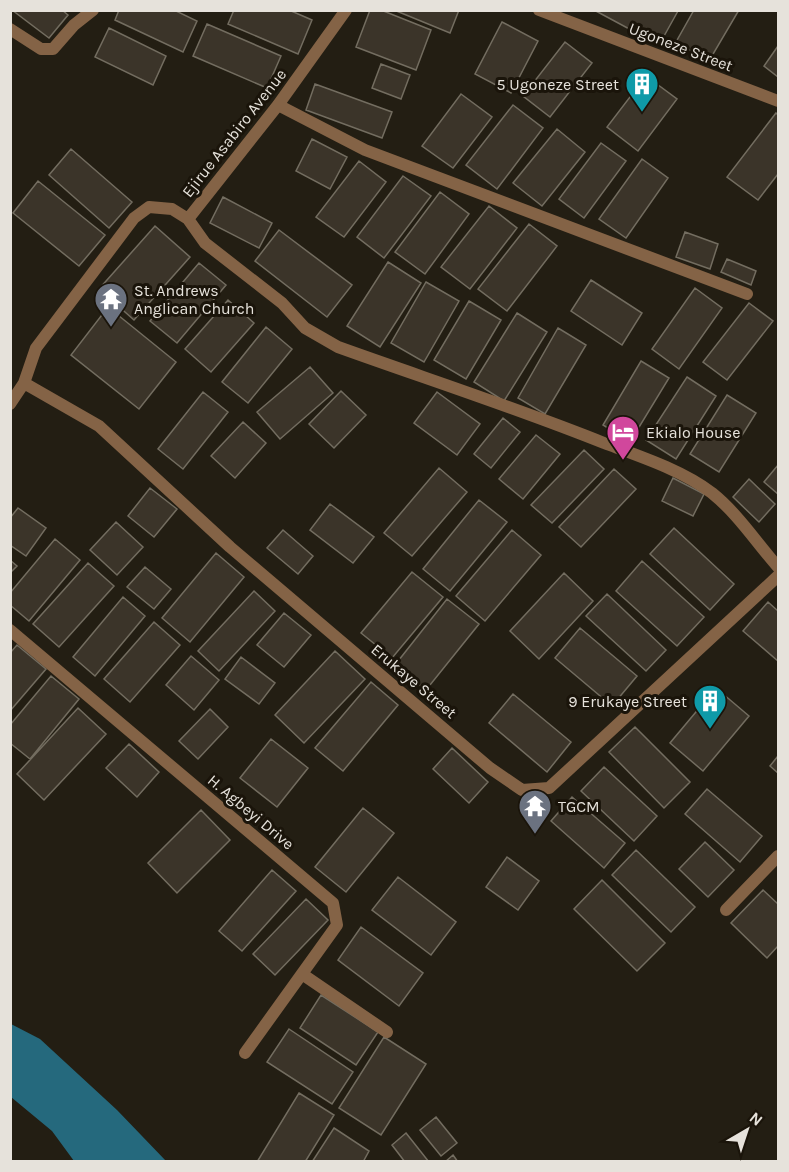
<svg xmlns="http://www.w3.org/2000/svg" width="789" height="1172" font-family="Karla,sans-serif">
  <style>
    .water { fill: #25697d }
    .building { fill: #3b3429; stroke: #736d60; stroke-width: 1.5 }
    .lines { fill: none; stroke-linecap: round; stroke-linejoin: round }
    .street { stroke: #846346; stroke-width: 12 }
    .labels { text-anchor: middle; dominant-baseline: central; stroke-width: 6; stroke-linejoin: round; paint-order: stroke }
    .street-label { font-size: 16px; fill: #e6e2db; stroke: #1a140a }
    .poi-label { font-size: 16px; fill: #e6e2db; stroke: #1a140a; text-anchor: start }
  </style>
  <rect width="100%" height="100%" fill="#231e13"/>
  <path class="water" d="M11 1024 40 1039 117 1110 166 1161H74L52 1131 11 1097Z"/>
  <path class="building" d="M12 10H62L68 15 49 38Z
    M119 10H174L197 21 183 52 115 20Z
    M234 10H289L312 20 298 54 228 24Z
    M370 10H381L431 30 416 70 356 47Z
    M394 10H459L450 33Z
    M594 10H677L678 11 659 45Z
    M694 10H739L709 61 676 42Z
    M502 22 538 41 511 93 475 74Z
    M207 24 281 56 267 88 193 56Z
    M109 28 166 56 153 85 95 57Z
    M565 42 592 63 550 117 523 96Z
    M778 46V77L764 66Z
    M381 64 410 75 401 99 372 88Z
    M646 76 677 99 638 151 607 127Z
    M315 84 392 112 382 138 306 110Z
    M461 94 492 117 453 168 422 146Z
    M513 105 543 128 497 189 466 165Z
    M776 113 778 115V174L758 200 727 177Z
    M557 129 585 152 542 206 513 183Z
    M312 139 347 157 330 189 296 171Z
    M601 143 626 161 584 218 559 199Z
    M71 149 132 202 109 228 49 175Z
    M642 159 668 178 626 238 599 219Z
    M359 161 386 182 344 237 316 217Z
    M403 176 431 196 384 258 357 237Z
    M38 181 105 235 79 266 13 213Z
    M440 192 469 214 425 274 395 252Z
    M223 197 272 223 259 248 210 223Z
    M489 206 517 228 470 289 441 267Z
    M529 224 557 246 507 311 478 289Z
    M155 226 190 257 134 320 99 289Z
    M279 230 352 285 327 317 255 261Z
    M685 232 718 244 710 269 676 257Z
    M727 259 756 271 751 285 721 272Z
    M388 262 421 283 380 347 347 326Z
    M199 263 226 285 177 343 150 321Z
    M591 280 642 313 622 345 571 311Z
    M426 282 459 301 424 362 391 343Z
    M695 288 722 308 679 369 652 349Z
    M228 300 254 323 211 372 185 349Z
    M469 301 501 320 466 379 434 360Z
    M749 303 773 321 727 380 703 362Z
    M108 307 176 362 139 409 71 355Z
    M517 313 547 332 504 401 474 382Z
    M266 327 292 349 248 403 222 382Z
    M558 328 586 345 545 414 518 398Z
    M641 361 669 378 630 442 603 425Z
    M310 367 333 393 280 439 257 412Z
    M687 377 716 396 676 459 646 440Z
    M341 391 366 415 334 448 309 424Z
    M203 392 228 412 183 469 158 449Z
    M437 392 480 424 457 455 414 423Z
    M727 395 756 413 719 472 690 454Z
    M503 418 520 432 491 468 474 454Z
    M243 422 266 443 235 478 211 456Z
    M536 435 560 454 523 499 499 479Z
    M584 450 604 469 552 523 531 505Z
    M778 465V494L764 482Z
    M439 468 467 492 412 556 384 533Z
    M614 469 636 489 581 547 559 527Z
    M673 478 704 494 693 516 662 501Z
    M749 479 775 504 759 522 733 497Z
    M150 488 177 509 154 537 128 516Z
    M479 500 507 522 450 591 423 569Z
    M330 504 374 537 353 563 310 530Z
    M18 508 46 528 26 556 10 545V518Z
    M116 522 143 547 117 575 90 550Z
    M674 528 734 584 710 610 650 554Z
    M283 530 313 556 298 574 267 548Z
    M512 530 541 555 485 621 456 596Z
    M55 539 80 560 29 621 10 605V593Z
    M216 553 244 577 190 642 162 618Z
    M10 560 17 566 10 573Z
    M642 561 704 617 677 646 616 591Z
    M88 563 114 586 59 647 33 624Z
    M145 567 171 589 154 609 127 587Z
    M412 572 443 597 392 658 361 633Z
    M564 573 593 601 539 659 510 631Z
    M254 591 275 611 219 671 198 651Z
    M607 594 666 650 646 671 586 616Z
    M123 597 145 616 95 676 73 657Z
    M447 599 479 624 426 690 395 665Z
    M768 602 778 611V661L743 631Z
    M284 613 311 635 284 667 257 645Z
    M154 622 180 645 130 702 104 679Z
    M580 628 637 676 612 706 555 658Z
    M17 645 46 669 10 711V653Z
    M335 651 365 679 304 743 275 715Z
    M191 656 219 680 194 710 166 685Z
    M241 657 275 683 259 704 225 679Z
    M51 676 79 699 30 759 10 743V725Z
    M371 682 398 705 343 771 315 748Z
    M716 688 749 716 703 771 670 743Z
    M513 694 571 742 547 772 489 723Z
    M78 708 106 734 44 800 17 774Z
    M210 709 228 727 198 759 179 741Z
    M635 727 690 782 664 808 609 752Z
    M271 739 308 768 277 807 240 778Z
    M129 744 159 772 137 797 106 768Z
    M452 748 488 782 469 803 433 769Z
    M778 756V773L770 766Z
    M604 767 657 816 634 841 581 791Z
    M707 789 762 836 740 862 685 814Z
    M572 797 625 843 604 868 551 821Z
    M363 808 394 833 346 892 315 867Z
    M201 810 230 840 177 893 148 863Z
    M705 842 734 870 708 897 679 869Z
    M636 850 695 907 671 932 612 875Z
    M507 857 539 881 518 910 486 887Z
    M272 870 296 891 242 951 219 931Z
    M398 877 456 922 431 955 372 910Z
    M602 880 665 943 637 971 574 909Z
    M763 890 778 904V946L767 958 731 923Z
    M306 899 328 920 275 975 253 954Z
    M361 927 423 973 399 1006 338 960Z
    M321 995 378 1032 356 1065 300 1028Z
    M289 1029 353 1072 332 1104 267 1062Z
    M384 1037 426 1064 381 1135 339 1108Z
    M299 1093 334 1115 305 1162H257Z
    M436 1117 457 1143 441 1156 420 1130Z
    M334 1128 369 1151 363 1162H312Z
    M406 1133 429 1162H405L392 1145Z
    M453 1155 458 1162H445Z"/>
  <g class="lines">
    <path class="street" d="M539 10 778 101
      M10 29 41 49H53L74 25 93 10
      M278 105 365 150 747 294
      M188 219 278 105 346 10
      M24 383 99 426 230 547 490 768 522 790 549 788 778 576
      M10 404 24 383 36 348 134 218 149 207 172 209 188 219 205 243 282 303 305 328 338 347C427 379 517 408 604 443 639 456 682 470 712 493 738 514 756 542 778 567
      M10 630 333 903 337 925 245 1053
      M726 910 778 856
      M302 974 387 1032"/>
  </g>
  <defs>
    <g id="building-pin" transform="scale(1.725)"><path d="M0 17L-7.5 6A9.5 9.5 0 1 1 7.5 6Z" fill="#0f9aa8" stroke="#1a140a"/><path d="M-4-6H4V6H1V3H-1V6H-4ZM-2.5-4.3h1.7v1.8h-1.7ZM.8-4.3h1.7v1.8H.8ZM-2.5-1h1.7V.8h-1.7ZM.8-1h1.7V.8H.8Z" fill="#fff"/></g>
    <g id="temple-pin" transform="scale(1.725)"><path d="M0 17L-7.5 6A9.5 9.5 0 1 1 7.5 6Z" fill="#6b7280" stroke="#1a140a"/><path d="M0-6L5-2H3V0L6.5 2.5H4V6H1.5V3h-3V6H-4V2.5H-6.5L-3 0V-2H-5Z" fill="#fff"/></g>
    <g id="hotel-pin" transform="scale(1.725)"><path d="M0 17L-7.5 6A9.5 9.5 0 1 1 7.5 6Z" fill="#d1479c" stroke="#1a140a"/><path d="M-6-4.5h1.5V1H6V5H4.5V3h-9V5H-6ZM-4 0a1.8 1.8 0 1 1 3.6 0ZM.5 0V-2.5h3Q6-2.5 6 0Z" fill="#fff"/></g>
  </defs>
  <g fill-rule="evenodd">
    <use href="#building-pin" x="642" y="84"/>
    <use href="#temple-pin" x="111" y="299"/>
    <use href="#hotel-pin" x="623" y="432"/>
    <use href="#building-pin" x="710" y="701"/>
    <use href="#temple-pin" x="535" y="806"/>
  </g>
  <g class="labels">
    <g class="street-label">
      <text transform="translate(681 47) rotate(21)">Ugoneze Street</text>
      <text transform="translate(234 133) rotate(-52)">Ejirue Asabiro Avenue</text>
      <text transform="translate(414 681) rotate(40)">Erukaye Street</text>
      <text transform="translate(251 812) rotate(40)">H. Agbeyi Drive</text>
    </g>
    <g class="poi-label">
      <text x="619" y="84" text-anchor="end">5 Ugoneze Street</text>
      <text x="134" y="290">St. Andrews<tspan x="134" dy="18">Anglican Church</tspan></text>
      <text x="646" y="432">Ekialo House</text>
      <text x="687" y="701" text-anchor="end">9 Erukaye Street</text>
      <text x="558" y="806">TGCM</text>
    </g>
  </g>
  <rect width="789" height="1172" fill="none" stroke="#e6e2db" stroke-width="24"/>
  <g transform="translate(747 1130) rotate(39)" stroke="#1a140a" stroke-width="4.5" paint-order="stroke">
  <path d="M0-4.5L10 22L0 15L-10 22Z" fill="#e6e2db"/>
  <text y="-9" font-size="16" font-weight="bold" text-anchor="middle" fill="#e6e2db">N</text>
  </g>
</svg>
